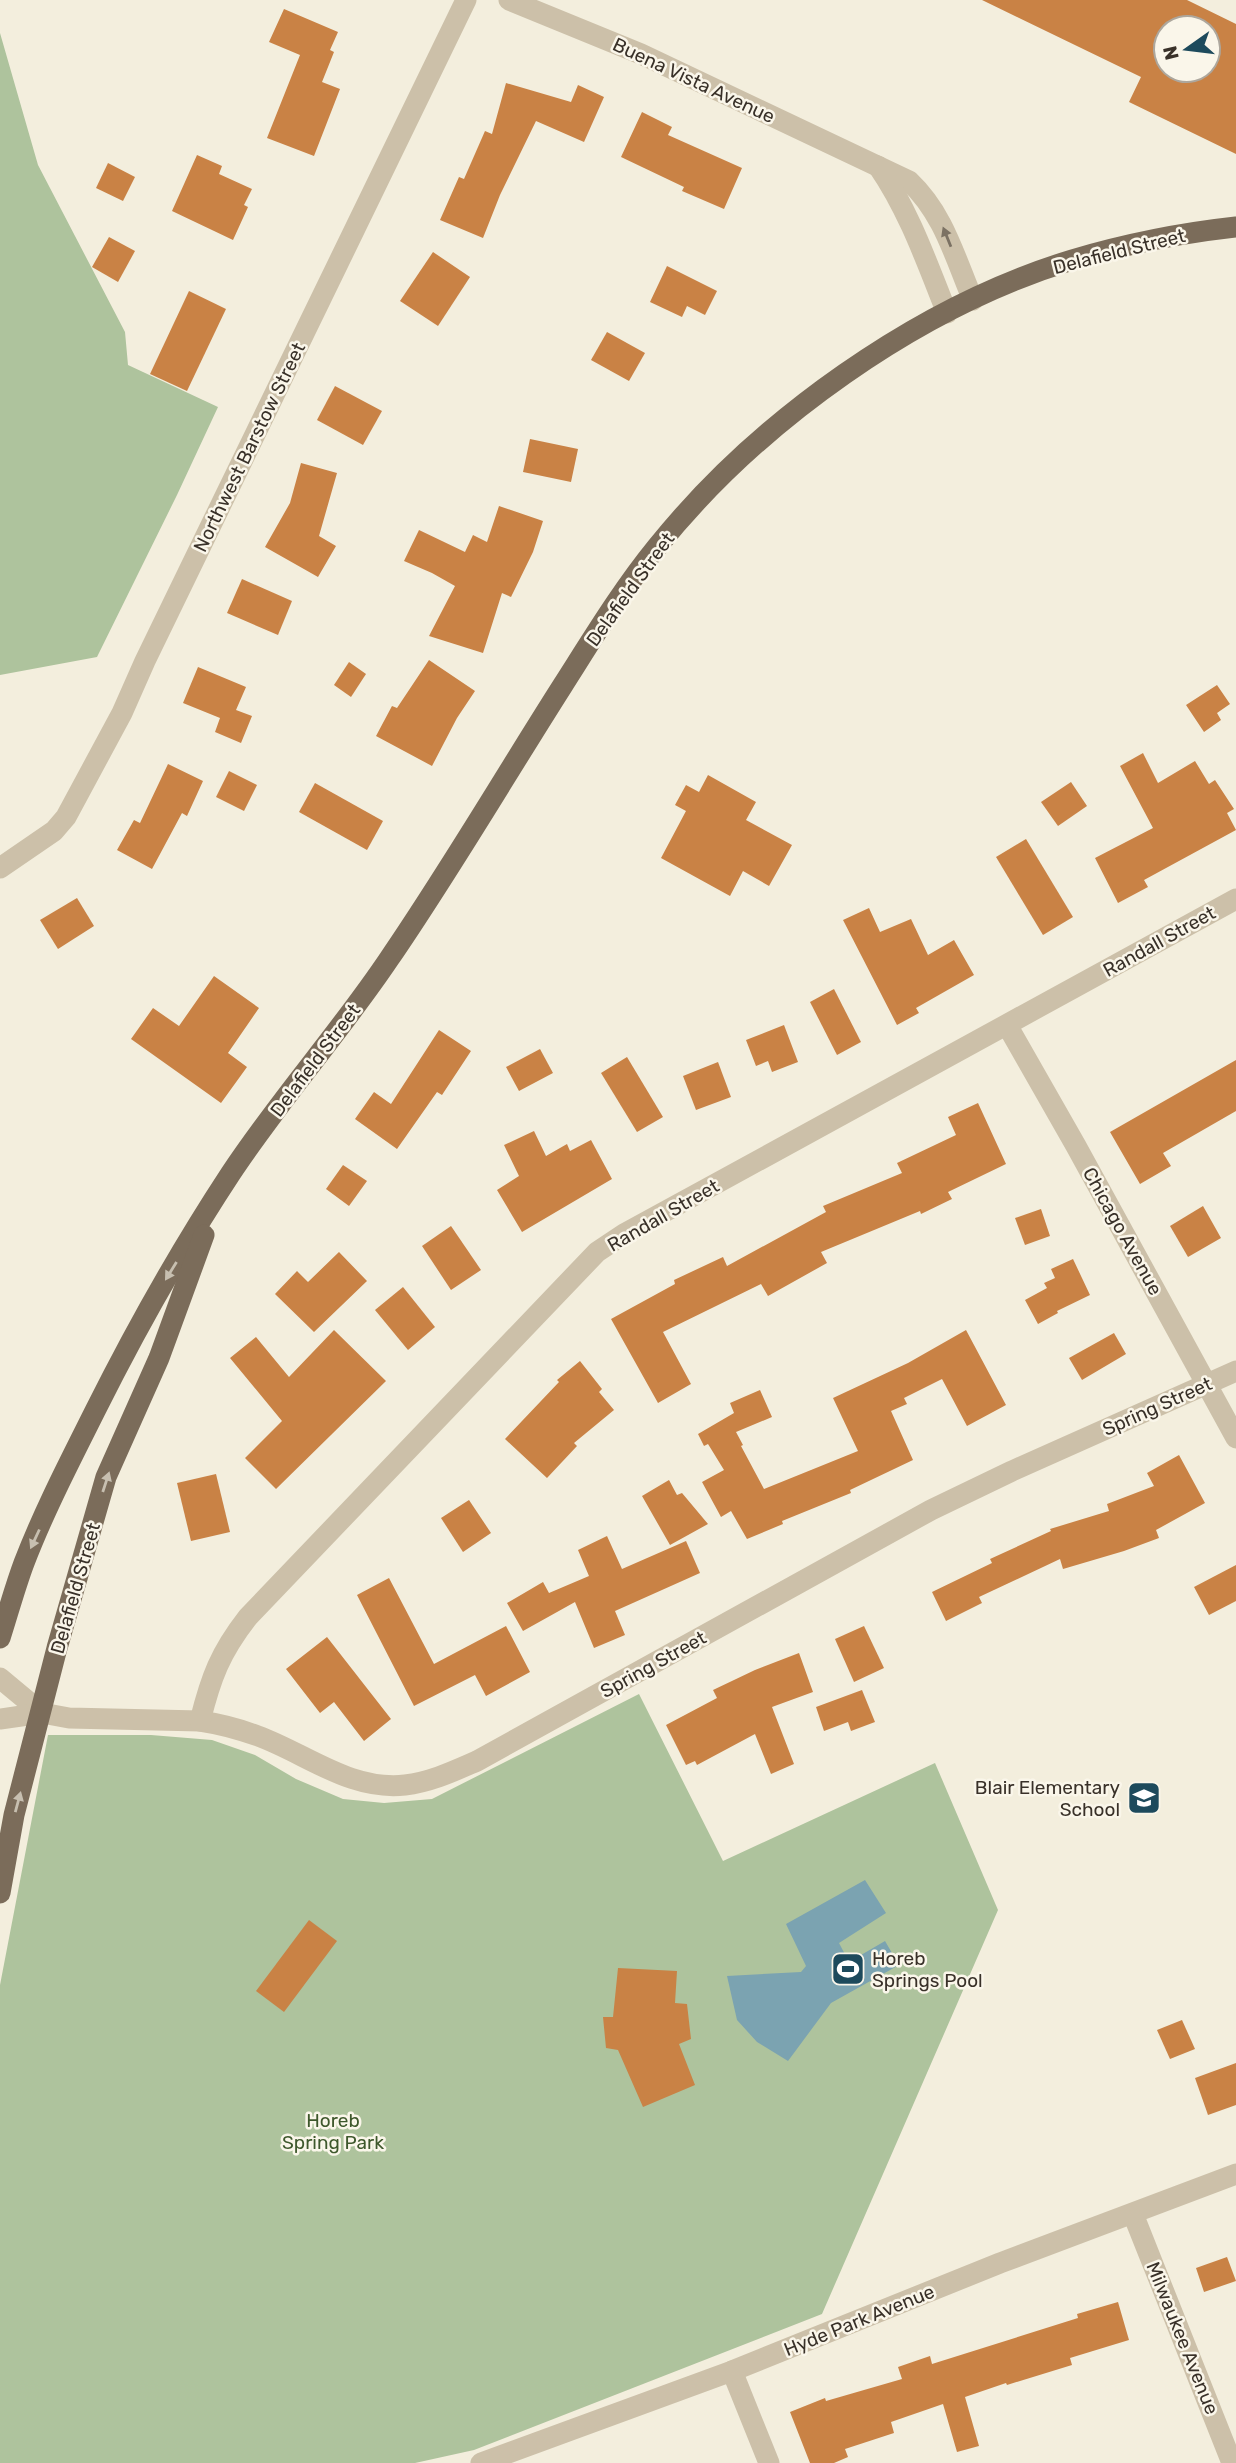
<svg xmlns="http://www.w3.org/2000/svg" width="1236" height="2463" font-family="Rubik,sans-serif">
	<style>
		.green { fill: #aec39d }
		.water { fill: #7ba3b1 }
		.building { fill: #c98245; fill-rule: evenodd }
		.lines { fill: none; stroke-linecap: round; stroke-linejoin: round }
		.minor { stroke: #ccc0a9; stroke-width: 21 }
		.major { stroke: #7b6c5a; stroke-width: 21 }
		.oneway { fill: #7b7163 }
		.oneway2 { fill: #c7bfb0 }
		.labels { text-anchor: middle; stroke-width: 5; stroke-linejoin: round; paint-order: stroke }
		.street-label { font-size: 19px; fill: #393129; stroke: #faf6ea }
		.poi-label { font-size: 19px; fill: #393129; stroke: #faf6ea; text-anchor: end }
		.park-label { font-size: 19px; fill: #3e582c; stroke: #faf6ea }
	</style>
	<rect width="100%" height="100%" fill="#f3eedd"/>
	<g class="green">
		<polygon points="0,33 38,165 125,332 128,365 218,407 177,495 97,657 0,675"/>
		<polygon points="639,1694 723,1861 935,1763 998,1910 822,2314 474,2450 415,2463 0,2463 0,1985 48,1735 151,1735 212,1740 255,1755 296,1779 343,1799 384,1803 432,1799"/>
	</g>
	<polygon class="water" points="865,1880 886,1913 839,1943 849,1962 885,1941 899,1965 831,2003 788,2061 757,2042 737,2020 727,1976 801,1972 806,1966 786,1924"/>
	<g class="building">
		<path d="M 982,0 L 1187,0 L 1236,24 L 1236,154 L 1129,102 L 1141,77 ZM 1166,28 L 1208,28 L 1208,70 L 1166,70 Z"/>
		<polygon points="284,9 338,32 330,50 334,52 322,82 340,89 314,156 267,138 300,55 269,42"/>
		<polygon points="506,83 571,102 578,85 604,97 584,142 536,121 500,195 483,238 440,220 459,177 464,179 485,131 492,134"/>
		<polygon points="642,112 672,127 668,135 742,168 724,209 682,191 684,187 621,157"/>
		<polygon points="197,155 222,166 219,174 252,189 244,205 248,207 233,240 172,211"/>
		<polygon points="108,163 135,177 123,201 96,188"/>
		<polygon points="109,237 135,251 118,282 92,267"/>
		<polygon points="433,252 470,277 438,326 400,301"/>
		<polygon points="667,266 717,291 705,315 687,306 682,317 650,302"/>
		<polygon points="189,291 226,309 187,391 150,374"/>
		<polygon points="607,332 645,353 629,381 591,360"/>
		<polygon points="335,386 382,411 363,445 317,420"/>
		<polygon points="530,439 578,449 571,482 523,472"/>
		<polygon points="301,463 337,473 319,536 336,546 318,577 265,547 290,503"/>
		<polygon points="499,506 543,521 533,552 511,597 502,593 483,653 429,636 455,586 432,573 404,561 419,530 465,552 473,535 487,542"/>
		<polygon points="242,579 292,601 278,635 227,613"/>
		<polygon points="429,660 475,691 457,718 432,766 376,736 392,706 397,708"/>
		<polygon points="349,662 366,674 351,697 334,685"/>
		<polygon points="198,667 246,687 236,710 252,716 241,743 215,732 220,718 183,703"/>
		<polygon points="1217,685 1230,704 1217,713 1221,720 1204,732 1186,705"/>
		<polygon points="1143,753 1158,783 1195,761 1209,784 1215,780 1234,809 1227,813 1236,830 1144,880 1148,887 1118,903 1095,858 1153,828 1120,766"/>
		<polygon points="168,764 203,781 187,816 182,813 152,869 117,850 134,820 140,823"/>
		<polygon points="229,771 257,785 244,811 216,797"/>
		<polygon points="708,775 756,802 746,820 792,845 769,886 743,871 730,896 661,858 686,811 675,805 686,785 699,792"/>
		<polygon points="1071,782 1087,806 1058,826 1041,802"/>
		<polygon points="315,783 383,821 367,850 299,812"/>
		<polygon points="1026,839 1073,917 1043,935 996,857"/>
		<polygon points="77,898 94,926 58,949 40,920"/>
		<polygon points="869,908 880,932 911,919 928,955 954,940 974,975 916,1008 919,1013 897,1025 843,920"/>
		<polygon points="214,976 259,1008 228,1053 247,1067 221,1103 131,1039 153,1008 179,1026"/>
		<polygon points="834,989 861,1042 837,1055 810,1002"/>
		<polygon points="784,1025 798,1062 772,1072 768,1061 756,1066 746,1040"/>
		<polygon points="439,1030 471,1051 442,1095 437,1092 397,1149 355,1119 374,1092 391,1104"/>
		<polygon points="540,1049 553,1073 519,1091 506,1067"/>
		<polygon points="627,1057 663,1117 637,1132 601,1073"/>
		<polygon points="1236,1060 1236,1111 1163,1153 1171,1166 1140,1184 1110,1132"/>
		<polygon points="718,1062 731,1097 696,1110 683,1076"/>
		<polygon points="978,1103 1006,1164 948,1192 952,1199 921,1214 920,1211 821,1252 827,1263 768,1296 761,1284 663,1332 691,1384 658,1403 611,1319 675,1284 674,1280 723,1257 727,1266 826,1212 823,1206 902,1173 897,1163 956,1135 948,1117"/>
		<polygon points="534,1131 546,1156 567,1144 570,1151 591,1140 612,1179 522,1232 497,1190 519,1176 504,1145"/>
		<polygon points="343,1165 367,1181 349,1206 326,1189"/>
		<polygon points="1203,1206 1221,1238 1188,1257 1170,1226"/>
		<polygon points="1041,1209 1050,1236 1025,1245 1015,1218"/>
		<polygon points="451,1226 481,1270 451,1290 422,1246"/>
		<polygon points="339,1252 367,1281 314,1332 275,1294 297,1271 308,1282"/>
		<polygon points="1073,1259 1090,1295 1057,1311 1058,1313 1038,1324 1025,1300 1047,1288 1044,1283 1055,1278 1051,1269"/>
		<polygon points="403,1287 435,1327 408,1350 375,1310"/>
		<polygon points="334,1330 386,1381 276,1489 245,1458 282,1421 230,1358 256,1337 289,1377"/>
		<polygon points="966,1330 1006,1405 967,1426 942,1379 904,1398 907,1404 891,1411 913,1460 850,1490 851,1493 782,1521 783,1524 747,1539 731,1511 721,1517 702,1482 724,1470 708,1444 704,1446 698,1434 734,1413 730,1403 760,1390 772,1417 736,1432 743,1445 741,1446 764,1489 858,1451 833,1398 908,1363"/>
		<polygon points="1114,1333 1126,1354 1082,1380 1069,1358"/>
		<polygon points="580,1361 602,1389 599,1392 614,1410 574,1443 577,1446 547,1478 505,1439 559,1382 557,1380"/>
		<polygon points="1179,1455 1205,1503 1156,1530 1159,1538 1124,1551 1063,1569 1060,1559 979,1597 982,1603 946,1621 932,1592 992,1563 990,1559 1051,1531 1050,1529 1109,1511 1107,1504 1154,1486 1147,1473"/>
		<polygon points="216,1474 230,1532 191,1541 177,1483"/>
		<polygon points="669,1480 677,1495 682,1493 708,1524 670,1545 642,1496"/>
		<polygon points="469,1500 491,1533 463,1552 441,1518"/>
		<polygon points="607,1536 622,1569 686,1541 700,1573 615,1611 625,1635 594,1648 575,1602 523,1631 507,1603 543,1582 549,1593 589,1576 578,1550"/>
		<polygon points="1236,1565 1236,1601 1209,1615 1194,1587"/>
		<polygon points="389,1578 434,1664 506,1626 530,1672 486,1696 475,1675 414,1706 357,1595"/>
		<polygon points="864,1626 884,1668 854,1682 835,1639"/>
		<polygon points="327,1637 391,1719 364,1741 334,1702 320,1713 286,1669"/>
		<polygon points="799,1653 813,1692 772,1707 794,1764 771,1774 755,1734 697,1765 695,1761 686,1765 666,1725 717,1698 713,1690 755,1670"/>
		<polygon points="862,1690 875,1722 851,1731 848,1722 824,1731 816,1707"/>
		<polygon points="309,1920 337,1941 284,2012 256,1991"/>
		<polygon points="618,1968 677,1971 675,2003 687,2004 691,2039 679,2044 695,2085 643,2107 618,2050 606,2048 603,2017 613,2017"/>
		<polygon points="1182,2020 1195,2049 1170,2059 1157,2030"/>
		<polygon points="1236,2063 1236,2105 1208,2115 1195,2078"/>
		<polygon points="1227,2257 1236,2281 1204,2292 1196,2268"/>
		<polygon points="1118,2302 1129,2340 1070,2358 1072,2365 1007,2385 1006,2383 965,2397 979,2446 957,2452 943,2404 891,2422 894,2433 845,2449 848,2457 834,2463 810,2463 790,2412 825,2398 826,2401 902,2379 898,2367 930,2356 932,2364 1078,2318 1077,2314"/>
	</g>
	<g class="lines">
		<g class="minor">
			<path d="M 509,0 L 641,54 L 909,181 C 944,214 955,258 973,300"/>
			<path d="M 878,166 C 909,211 927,263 947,313"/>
			<polyline points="0,868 54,831 66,817 122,713 145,661 466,0"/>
			<polyline points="1007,1025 1076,1146 1236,1438"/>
			<polyline points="0,1678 42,1713"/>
			<path d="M 0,1719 L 42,1713 L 69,1718 L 200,1721 C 220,1724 239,1729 258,1736 C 307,1754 350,1791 405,1785 C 431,1782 454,1771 477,1761 L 931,1510 L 1012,1471 L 1236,1371"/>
			<path d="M 200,1721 C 211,1677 220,1653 248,1617 L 597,1252 L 624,1234 L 1236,899"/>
			<polyline points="1133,2214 1232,2463"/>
			<polyline points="732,2371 769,2463"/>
			<polyline points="481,2463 732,2371 1000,2263 1236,2174"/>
		</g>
		<g class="major">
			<path d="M 0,1638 C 8,1613 15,1587 24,1563 C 44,1511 70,1461 95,1411 C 136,1329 181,1249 231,1173 C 280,1099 340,1032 389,959 C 450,870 505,776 563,685 C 593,638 622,590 657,547 C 758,421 918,307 1072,260 C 1126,244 1181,233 1236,227"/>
			<polyline points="0,1893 14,1815 57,1648 106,1477 159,1358 204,1235"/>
		</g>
	</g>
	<defs><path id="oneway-solid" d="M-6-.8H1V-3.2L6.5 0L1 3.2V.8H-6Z" transform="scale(1.75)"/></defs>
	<use class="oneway" href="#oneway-solid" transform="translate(947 237) rotate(-112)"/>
	<g class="oneway2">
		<use href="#oneway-solid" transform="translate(171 1271) rotate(122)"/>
		<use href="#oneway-solid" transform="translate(106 1482) rotate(-72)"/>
		<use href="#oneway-solid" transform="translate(35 1539) rotate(115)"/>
		<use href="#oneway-solid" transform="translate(18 1802) rotate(-75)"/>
	</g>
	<defs>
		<symbol id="school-square" viewBox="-11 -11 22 22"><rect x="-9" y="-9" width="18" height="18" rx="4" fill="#1d4a5c" stroke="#faf6ea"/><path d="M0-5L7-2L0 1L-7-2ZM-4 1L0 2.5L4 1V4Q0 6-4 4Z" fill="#fff"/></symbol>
		<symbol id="stadium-square" viewBox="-11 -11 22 22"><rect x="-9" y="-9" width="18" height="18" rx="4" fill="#1d4a5c" stroke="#faf6ea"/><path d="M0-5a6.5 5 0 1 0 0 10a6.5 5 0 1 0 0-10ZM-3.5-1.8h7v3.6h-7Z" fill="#fff"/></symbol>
	</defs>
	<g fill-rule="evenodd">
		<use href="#school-square" x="1125" y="1779" width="38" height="38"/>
		<use href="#stadium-square" x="829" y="1950" width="38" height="38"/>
	</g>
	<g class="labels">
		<g class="street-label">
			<text transform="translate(694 80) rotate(25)" y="7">Buena Vista Avenue</text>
			<text transform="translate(1119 251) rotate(-14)" y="7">Delafield Street</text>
			<text transform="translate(249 447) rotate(-64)" y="7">Northwest Barstow Street</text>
			<text transform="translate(630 589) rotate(-54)" y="7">Delafield Street</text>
			<text transform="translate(1159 941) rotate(-29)" y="7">Randall Street</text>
			<text transform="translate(315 1060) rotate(-53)" y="7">Delafield Street</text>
			<text transform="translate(663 1215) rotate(-30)" y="7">Randall Street</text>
			<text transform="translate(1123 1231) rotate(61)" y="7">Chicago Avenue</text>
			<text transform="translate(1157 1406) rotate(-24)" y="7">Spring Street</text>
			<text transform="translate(75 1588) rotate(-74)" y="7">Delafield Street</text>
			<text transform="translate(653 1664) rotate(-29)" y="7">Spring Street</text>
			<text transform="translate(859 2320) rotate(-22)" y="7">Hyde Park Avenue</text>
			<text transform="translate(1183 2338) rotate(68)" y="7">Milwaukee Avenue</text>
		</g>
		<g class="poi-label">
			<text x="1120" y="1794">Blair Elementary<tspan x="1120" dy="22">School</tspan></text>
			<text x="872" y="1965" text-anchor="start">Horeb<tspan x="872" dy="22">Springs Pool</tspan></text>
		</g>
		<g class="park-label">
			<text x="333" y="2127">Horeb<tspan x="333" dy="22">Spring Park</tspan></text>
		</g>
	</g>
	<g transform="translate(1187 49) rotate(256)"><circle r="33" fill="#faf6ea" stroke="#ada79d" stroke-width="2"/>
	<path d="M0-5L12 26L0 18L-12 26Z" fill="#1d4a5c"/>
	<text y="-10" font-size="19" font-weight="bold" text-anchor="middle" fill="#393129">N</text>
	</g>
</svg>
